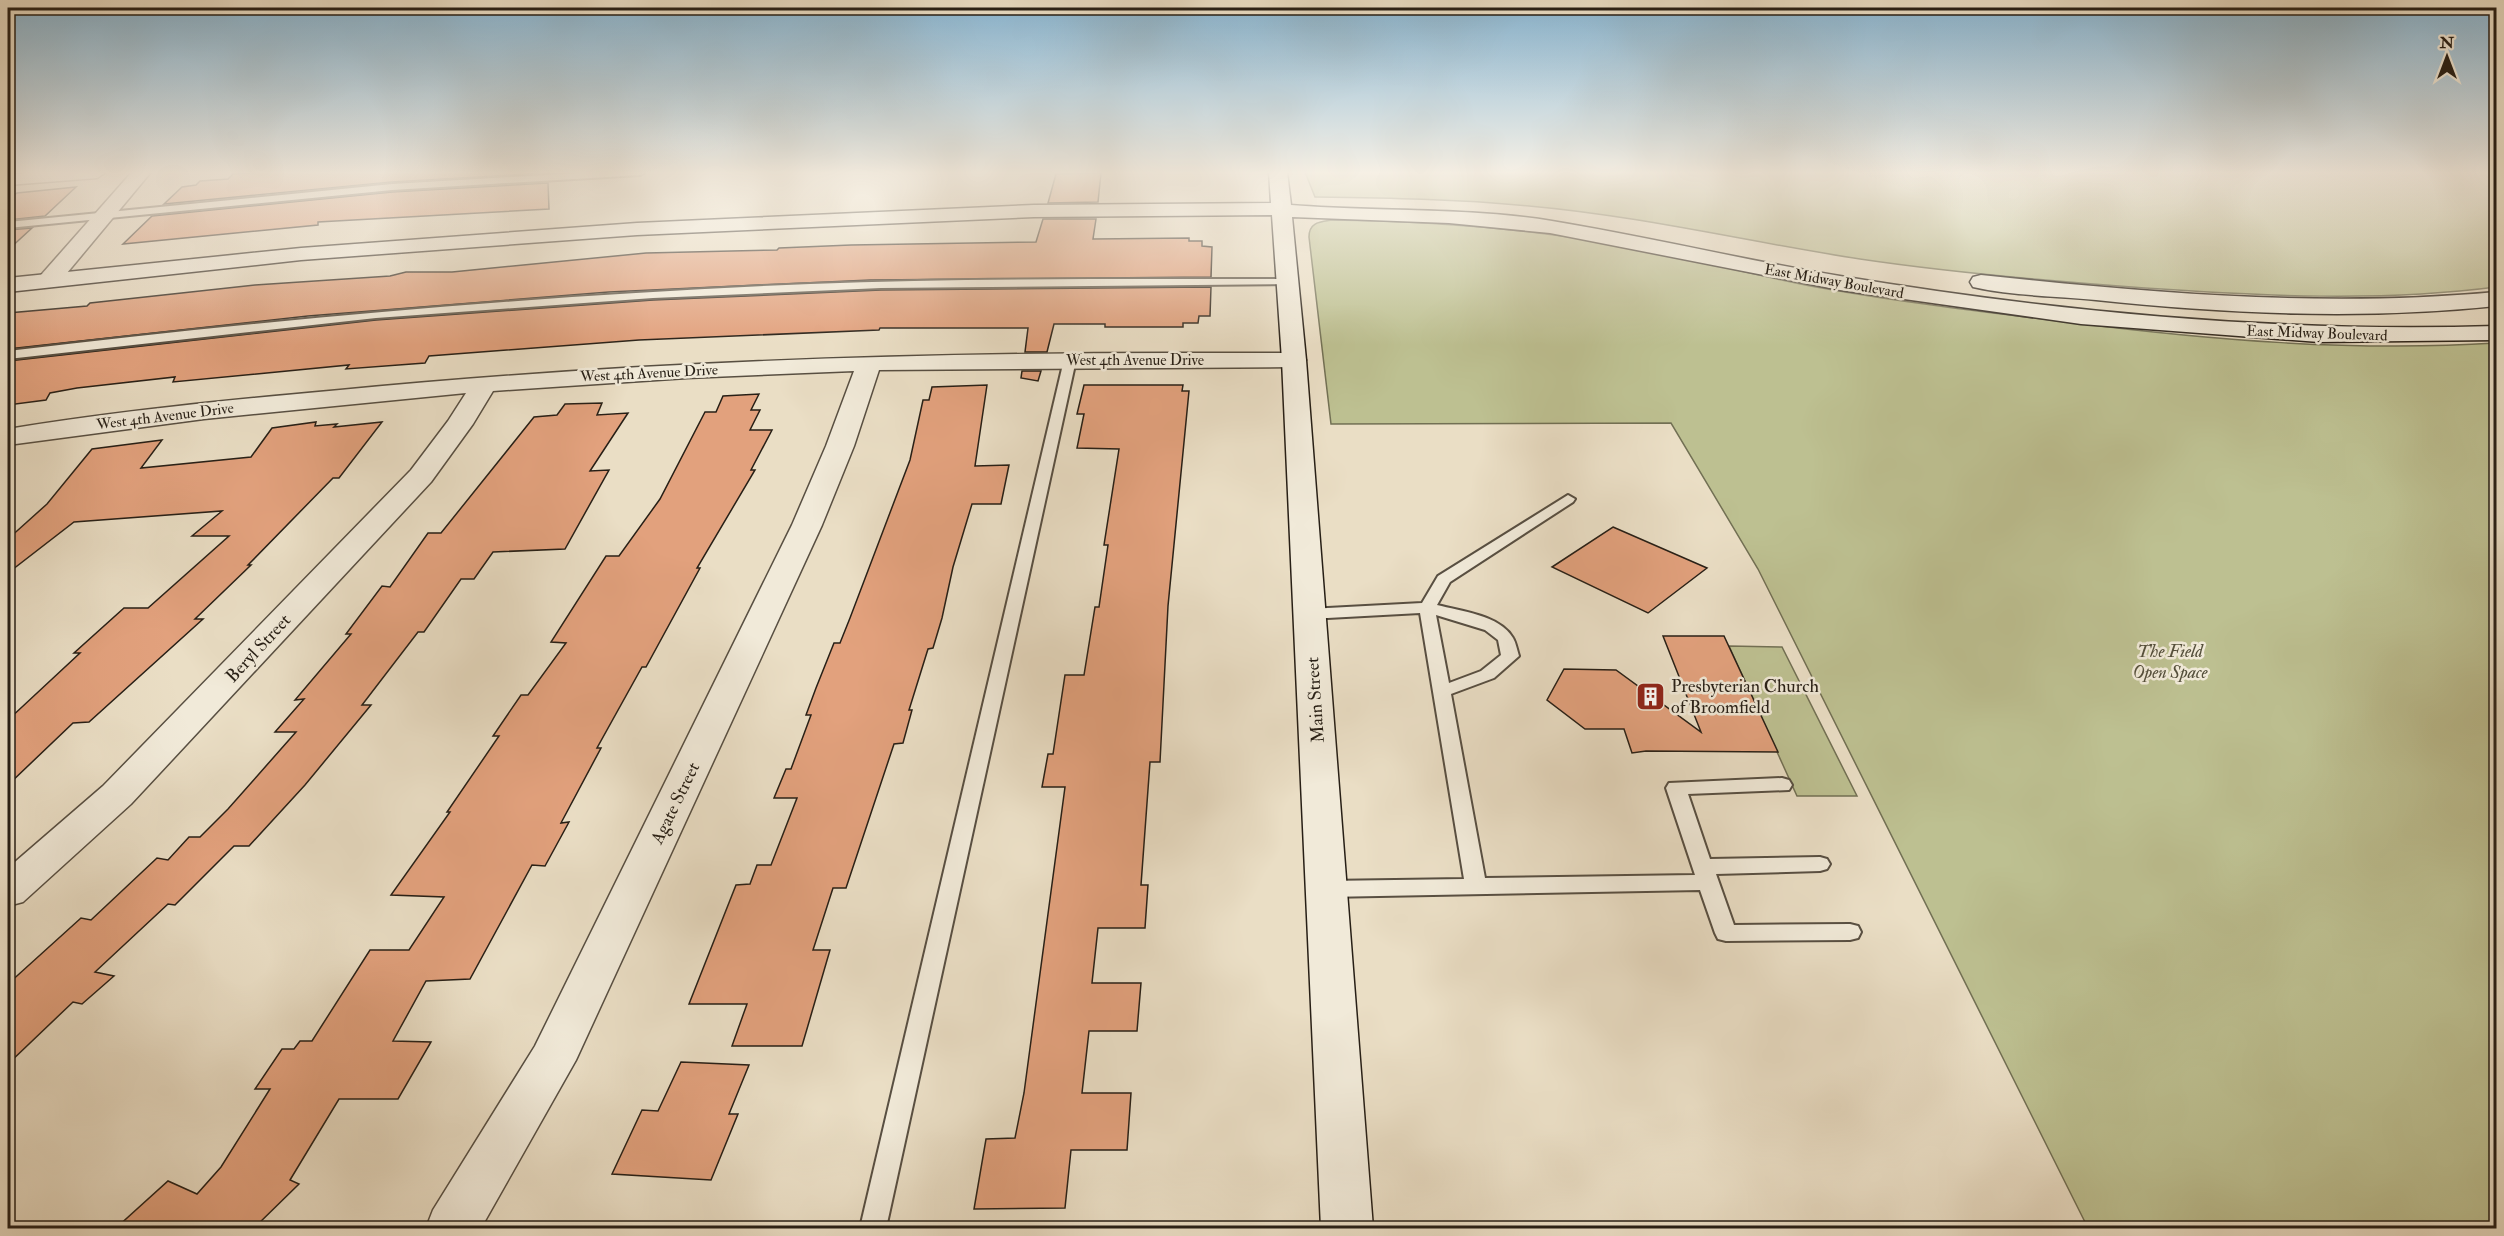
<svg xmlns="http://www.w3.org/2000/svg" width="2504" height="1236" font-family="'IM FELL Double Pica',serif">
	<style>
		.green { fill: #bdc091; stroke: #727054; stroke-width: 1.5 }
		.building { fill: #e2a17d; stroke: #271f16; stroke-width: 1.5 }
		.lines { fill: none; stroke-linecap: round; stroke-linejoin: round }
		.service-casing { stroke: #584f42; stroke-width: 4 }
		.minor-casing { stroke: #584f42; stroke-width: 3 }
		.secondary-casing { stroke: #271f16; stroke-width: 3 }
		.service { fill: #f1ead9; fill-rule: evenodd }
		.minor { fill: #f1ead9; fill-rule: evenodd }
		.secondary { fill: #f1ead9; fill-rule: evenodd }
		.labels { text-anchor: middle; stroke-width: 5; stroke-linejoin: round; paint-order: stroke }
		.far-street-label { font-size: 15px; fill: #271f16; stroke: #f1ead9 }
		.street-label { font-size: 18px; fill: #271f16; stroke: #f1ead9 }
		.park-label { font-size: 18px; font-style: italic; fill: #544f3b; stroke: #f1ead9 }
		.poi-label { font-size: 18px; fill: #271f16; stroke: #f1ead9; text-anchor: start }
	</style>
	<rect width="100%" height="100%" fill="#eadec5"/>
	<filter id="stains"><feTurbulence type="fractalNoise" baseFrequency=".00333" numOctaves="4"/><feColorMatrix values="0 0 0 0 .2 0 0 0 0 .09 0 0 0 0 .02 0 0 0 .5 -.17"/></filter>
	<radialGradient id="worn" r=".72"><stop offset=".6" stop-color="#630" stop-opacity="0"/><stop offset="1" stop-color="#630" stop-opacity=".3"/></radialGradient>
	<g class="green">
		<path d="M 1305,172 L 2496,172 L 2496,287 C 2381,302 2261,296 2145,288 C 2049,281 1954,273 1860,259 C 1749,242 1641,216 1529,206 C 1458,199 1386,198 1315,197 Z"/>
		<path d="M 1332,220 C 1427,221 1521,228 1614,244 C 1682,256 1748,274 1816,287 C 1899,302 1983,312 2067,322 C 2210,340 2353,352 2496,343 L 2496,1228 L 2088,1228 L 1758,569 L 1671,423 L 1331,424 L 1309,237 C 1309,222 1320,222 1332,220 Z"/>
		<polygon points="1729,646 1782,647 1857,796 1797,796"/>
	</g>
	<g class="building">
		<polygon points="261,172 548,172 548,173 392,182 164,204 182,187 196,185 200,181 228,179 233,174"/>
		<polygon points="1101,173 1098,202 1048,203 1056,174"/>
		<polygon points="548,183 549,209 318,222 318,225 123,244 152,216 392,192"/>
		<polygon points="76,187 45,216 8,220 8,200 17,193"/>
		<polygon points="1043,219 1096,219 1093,239 1189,238 1189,241 1202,241 1202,246 1212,247 1211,277 870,280 609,292 308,316 8,349 8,313 87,306 90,303 255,285 390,276 406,272 452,272 646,253 777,250 779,248 851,245 1036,242"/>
		<polygon points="32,228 8,250 8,230"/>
		<polygon points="1211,287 1210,316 1199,316 1198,323 1183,323 1183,327 1105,327 1105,324 1054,324 1047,352 1025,352 1028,328 880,328 879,330 639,340 429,356 425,363 346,369 349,365 173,382 175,377 77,388 50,393 46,400 8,405 8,361 376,320 653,300 881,290"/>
		<polygon points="1022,371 1041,371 1038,381 1021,378"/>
		<polygon points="987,385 975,466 1009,465 1001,504 972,504 953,567 942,618 933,648 928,649 909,710 912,710 903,743 894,744 846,888 833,888 813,950 830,950 802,1046 732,1046 747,1004 689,1004 736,885 750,884 757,865 771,865 797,798 774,798 786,769 791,769 811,715 806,715 816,688 834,643 840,643 850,618 910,460 923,400 929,400 932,387"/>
		<polygon points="1084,385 1183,385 1182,391 1189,391 1168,606 1160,762 1150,762 1141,885 1148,885 1145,928 1098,928 1092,983 1141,983 1137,1031 1089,1031 1082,1093 1131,1093 1127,1150 1071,1150 1065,1208 974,1209 986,1139 1015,1138 1024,1093 1065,787 1042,787 1048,754 1053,754 1065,675 1084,675 1095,607 1099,607 1108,545 1104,545 1119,449 1077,448 1084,414 1077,414"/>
		<polygon points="759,394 751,410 760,410 750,430 772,430 751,470 755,470 697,568 700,568 646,667 642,667 597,748 601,748 561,823 569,822 545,866 532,865 470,979 426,981 393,1041 431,1042 398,1099 339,1099 290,1180 299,1184 254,1228 116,1228 168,1181 197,1194 221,1167 270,1089 255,1089 282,1049 294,1049 300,1041 312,1041 370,950 409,950 444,897 391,895 450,812 447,812 499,736 493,736 521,695 528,695 566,643 551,642 606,556 619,556 660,499 705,412 716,412 723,396"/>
		<polygon points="602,403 597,415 628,413 590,471 609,470 565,549 493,552 474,579 461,579 424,632 418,632 362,705 371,705 305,785 249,846 234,846 175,905 168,904 95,972 114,976 82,1004 73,1002 8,1064 8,984 81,918 91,920 157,858 168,860 189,837 200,837 228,809 296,732 275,732 304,699 295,700 351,634 346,634 382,586 390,587 428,533 441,533 534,417 557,415 565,404"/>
		<polygon points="316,422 315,426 337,424 334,427 382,422 339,478 333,478 248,565 251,565 195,619 203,619 89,722 73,723 8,785 8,720 80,653 74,653 124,608 148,608 229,536 192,536 222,511 74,522 8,573 8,539 47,504 92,449 162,440 141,468 251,457 272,428"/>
		<polygon points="1613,527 1707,568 1648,613 1552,567"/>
		<polygon points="1663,636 1724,636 1778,752 1646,751 1632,753 1624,729 1585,729 1547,700 1564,669 1616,670 1701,732"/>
		<polygon points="681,1062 749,1065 729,1114 738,1114 711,1180 612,1174 642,1110 658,1111"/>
	</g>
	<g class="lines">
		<defs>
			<g id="service">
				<polygon points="597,172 645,172 640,175 392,190 8,228 8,222 392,184"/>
				<path d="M 1287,279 L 1293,282 L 1291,284 L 881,288 L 653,298 L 376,318 L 8,359 L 8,351 C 275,319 542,295 810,284 C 969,278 1128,279 1287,279 Z"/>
				<polygon points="1070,356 1076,360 886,1228 860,1228 1064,360"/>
				<path d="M 1568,495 L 1575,499 L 1573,502 L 1450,582 L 1437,605 C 1460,611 1500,615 1513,638 C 1516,643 1517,650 1519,656 L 1494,678 L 1451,694 L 1485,878 L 1695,875 L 1666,788 L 1669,783 L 1782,778 L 1789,780 L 1792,785 L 1789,790 L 1688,794 L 1710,859 L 1820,857 L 1827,859 L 1830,864 L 1827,869 L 1820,871 L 1716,874 L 1734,925 L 1850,924 L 1858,926 L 1861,932 L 1858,938 L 1850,940 L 1726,941 L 1718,939 L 1715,933 L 1700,890 L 1326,897 L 1319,895 L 1316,889 L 1319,883 L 1326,881 L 1464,879 L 1420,613 L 1309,619 L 1301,614 L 1309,609 L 1422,603 L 1438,576 ZM 1436,615 L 1485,630 L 1498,640 L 1501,655 L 1481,671 L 1449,683 Z"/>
			</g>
			<g id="minor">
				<polygon points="37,172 106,172 97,178 8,185 8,175"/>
				<polygon points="132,172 151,172 57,285 41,285 38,280 41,275"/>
				<path d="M 1172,353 L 1294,353 L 1303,355 L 1306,360 L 1303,365 L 1294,367 L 879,370 L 854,446 L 822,525 L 576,1060 L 481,1228 L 426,1228 L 433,1210 L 535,1046 L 792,525 L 826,446 L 854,371 L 687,378 L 493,391 L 473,424 L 431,482 L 131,804 L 23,902 L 8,906 L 8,868 L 103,786 L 411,470 L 448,421 L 466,393 L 204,419 L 8,445 L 8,429 C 118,411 229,400 340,390 C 617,363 894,353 1172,353 Z"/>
			</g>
			<g id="secondary">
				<path d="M 1269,172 L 1287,172 L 1291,205 C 1378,212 1466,207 1552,221 C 1649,237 1744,260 1840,276 C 2057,312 2276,333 2496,326 L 2496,340 L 2319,342 L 2081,324 L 1840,290 L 1550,233 L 1449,223 L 1292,217 L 1306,360 L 1373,1228 L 1321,1228 L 1282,360 L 1272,215 L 1034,217 L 637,235 L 301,260 L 8,292 L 8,278 L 301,248 L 637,223 L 1034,205 L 1271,203 Z"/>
				<path d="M 1981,275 C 2153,293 2323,308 2496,292 L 2496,306 C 2363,320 2229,314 2096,300 C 2056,296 2012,296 1973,287 L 1970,282 L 1973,277 Z"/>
			</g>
		</defs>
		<use href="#service" class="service-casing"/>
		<use href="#minor" class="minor-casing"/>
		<use href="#secondary" class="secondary-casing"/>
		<use href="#service" class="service"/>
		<use href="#minor" class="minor"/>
		<use href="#secondary" class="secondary"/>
	</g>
	<linearGradient id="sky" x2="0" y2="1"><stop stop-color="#88b7d5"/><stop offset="0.5" stop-color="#f6f0e5"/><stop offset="1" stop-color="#f6f0e5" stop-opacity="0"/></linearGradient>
	<rect width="2504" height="345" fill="url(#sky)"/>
	<defs>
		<symbol id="building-square" viewBox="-11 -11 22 22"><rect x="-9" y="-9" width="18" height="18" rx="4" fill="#8f2418" stroke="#f1ead9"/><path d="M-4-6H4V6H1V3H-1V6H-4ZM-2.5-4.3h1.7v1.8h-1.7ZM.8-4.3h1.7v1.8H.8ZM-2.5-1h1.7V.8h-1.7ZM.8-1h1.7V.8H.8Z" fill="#fff"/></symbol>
	</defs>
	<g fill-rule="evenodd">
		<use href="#building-square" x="1634" y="680" width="33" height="33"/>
	</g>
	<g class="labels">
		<g class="far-street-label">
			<text transform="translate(1834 281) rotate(10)" y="5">East Midway Boulevard</text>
			<text transform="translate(2317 333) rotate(2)" y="5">East Midway Boulevard</text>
			<text x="1135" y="365">West 4th Avenue Drive</text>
			<text transform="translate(649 373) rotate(-3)" y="5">West 4th Avenue Drive</text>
			<text transform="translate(165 416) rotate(-7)" y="5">West 4th Avenue Drive</text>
		</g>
		<g class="street-label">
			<text transform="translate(258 648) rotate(-47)" y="6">Beryl Street</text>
			<text transform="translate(1315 700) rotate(-94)" y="6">Main Street</text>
			<text transform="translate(675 803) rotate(-64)" y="6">Agate Street</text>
		</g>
		<g class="park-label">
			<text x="2170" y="657">The Field<tspan x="2170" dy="21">Open Space</tspan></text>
		</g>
		<g class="poi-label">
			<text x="1671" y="692">Presbyterian Church<tspan x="1671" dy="21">of Broomfield</tspan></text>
		</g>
	</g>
	<rect width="2504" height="1236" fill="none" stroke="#eadec5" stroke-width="30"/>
	<rect x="9" y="9" width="2486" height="1218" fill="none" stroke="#271f16" stroke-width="3"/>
	<rect x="15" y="15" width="2474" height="1206" fill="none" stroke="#271f16" stroke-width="1.5"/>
	<g transform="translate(2447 57)" stroke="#f1ead9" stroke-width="4.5" paint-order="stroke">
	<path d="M0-4.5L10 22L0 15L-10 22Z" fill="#271f16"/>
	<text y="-9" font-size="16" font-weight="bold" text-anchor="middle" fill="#271f16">N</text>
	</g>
	<rect width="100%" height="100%" filter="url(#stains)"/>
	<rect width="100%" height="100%" fill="url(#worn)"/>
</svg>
